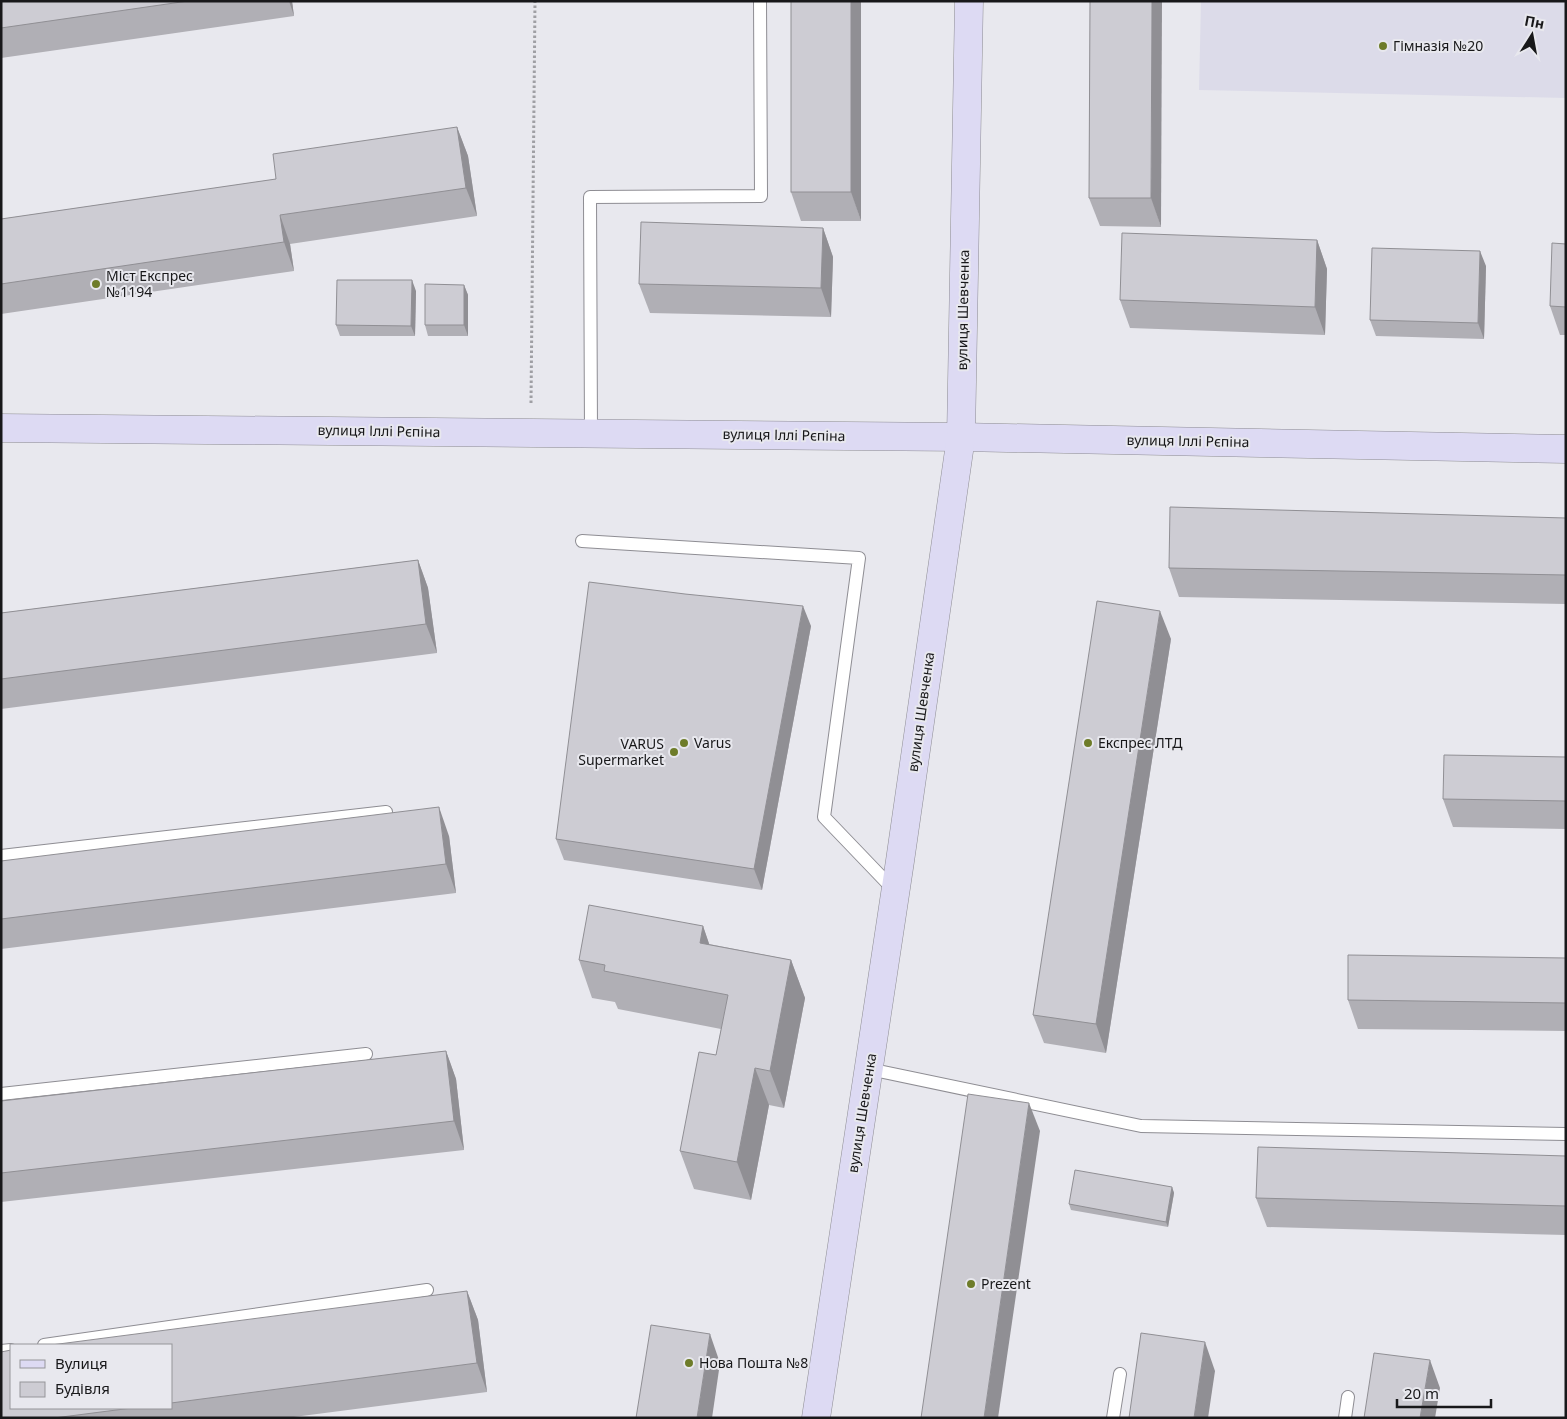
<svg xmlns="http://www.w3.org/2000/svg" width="1567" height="1419" font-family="'Noto Sans',sans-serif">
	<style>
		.built { fill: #dcdbe9 }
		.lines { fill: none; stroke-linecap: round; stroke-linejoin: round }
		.lane-casing { stroke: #8e8d93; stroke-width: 14 }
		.secondary-casing { stroke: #8e8d93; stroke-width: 29 }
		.path { stroke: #9f9fa4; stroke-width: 3; stroke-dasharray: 2.5 2.5; stroke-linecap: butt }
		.lane { stroke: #fff; stroke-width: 12 }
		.secondary { stroke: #dddaf3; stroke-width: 28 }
		.wall { fill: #b0afb5 }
		.shaded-wall { fill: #908f94 }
		.building { fill: #cdccd3; stroke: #908f94 }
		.poi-dot { fill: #6e7c29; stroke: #e8e8ee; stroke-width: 2 }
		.labels { text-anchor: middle; stroke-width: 4; stroke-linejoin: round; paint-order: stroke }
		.poi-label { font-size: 14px; fill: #18181a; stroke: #e8e8ee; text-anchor: start }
		.street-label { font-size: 14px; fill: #18181a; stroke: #e8e8ee }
	</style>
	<rect width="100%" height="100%" fill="#e8e8ee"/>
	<polygon class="built" points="1201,1 1566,1 1566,98 1199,90"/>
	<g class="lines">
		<defs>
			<g id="lane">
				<polyline points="591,433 590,197 761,196 760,1"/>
				<polyline points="582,541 859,558 824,817 894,890"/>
				<polyline points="1,856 386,812"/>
				<polyline points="869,1069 1141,1126 1566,1134"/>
				<polyline points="1,1094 366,1054"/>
				<polyline points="44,1345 427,1290"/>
				<polyline points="1,1351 11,1350"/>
				<polyline points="1113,1418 1120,1374"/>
				<polyline points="1345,1418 1348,1397"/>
			</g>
			<g id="secondary">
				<polyline points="1,428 961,437 1566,449"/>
				<polyline points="816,1418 900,861 961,437 969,1"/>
			</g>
		</defs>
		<use href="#lane" class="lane-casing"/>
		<use href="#secondary" class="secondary-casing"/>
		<polyline class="path" points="531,403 535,1"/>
		<use href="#lane" class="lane"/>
		<use href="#secondary" class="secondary"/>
	</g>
	<g class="wall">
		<polygon points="1,1 292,1 294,16 1,58"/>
		<polygon points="791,1 861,221 801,221 791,192"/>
		<polygon points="1090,1 1161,227 1100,226 1089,198"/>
		<polygon points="457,127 468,156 477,216 290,244 294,271 1,314 1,219 276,179"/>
		<polygon points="823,228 833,257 831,317 650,313 639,284"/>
		<polygon points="1317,240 1327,269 1325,335 1130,328 1120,300"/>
		<polygon points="1566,244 1566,335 1560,335 1550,306"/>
		<polygon points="1486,266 1484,339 1376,336 1370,320"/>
		<polygon points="464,285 468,295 468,336 428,336 425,325"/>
		<polygon points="416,291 415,336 340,336 336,325"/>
		<polygon points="1566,518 1566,604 1179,597 1169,568"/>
		<polygon points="418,560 428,588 437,653 1,709 1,613"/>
		<polygon points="685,594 811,626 762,890 564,860 556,839"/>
		<polygon points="1171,639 1106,1053 1044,1043 1033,1015"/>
		<polygon points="1566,757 1566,829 1453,827 1443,799"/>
		<polygon points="449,836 456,893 1,949 1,861"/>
		<polygon points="703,926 709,944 791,960 805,998 784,1108 769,1105 751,1200 694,1189 680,1151 716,1055 721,1029 618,1009 615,1002 592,998 579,960"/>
		<polygon points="1566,958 1566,1031 1358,1029 1348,1000"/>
		<polygon points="446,1051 456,1079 464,1150 1,1202 1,1101"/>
		<polygon points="1566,1156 1566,1235 1267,1227 1256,1198"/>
		<polygon points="1172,1187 1174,1193 1168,1227 1071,1210 1069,1204"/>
		<polygon points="467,1291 478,1320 487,1392 286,1418 1,1418 11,1408 171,1408 171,1345"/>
	</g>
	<g class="shaded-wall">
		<polygon points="289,1 292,1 294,16"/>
		<polygon points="851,1 861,1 861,221 851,192"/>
		<polygon points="1152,1 1162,1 1161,227 1151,198"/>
		<polygon points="457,127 468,156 477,216 466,188"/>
		<polygon points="280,215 290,244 294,271 284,242"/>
		<polygon points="823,228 833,257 831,317 821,288"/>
		<polygon points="1317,240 1327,269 1325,335 1315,307"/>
		<polygon points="1480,251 1486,266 1484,339 1478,323"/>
		<polygon points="412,280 416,291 415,336 411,326"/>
		<polygon points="464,285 468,295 468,336 464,325"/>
		<polygon points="418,560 428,588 437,653 426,624"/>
		<polygon points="803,606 811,626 762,890 754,869"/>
		<polygon points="1160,611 1171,639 1106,1053 1096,1024"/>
		<polygon points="439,807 449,836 456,893 446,864"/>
		<polygon points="703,926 716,964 700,943"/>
		<polygon points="791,960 805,998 784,1108 770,1071"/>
		<polygon points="446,1051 456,1079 464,1150 454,1121"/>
		<polygon points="755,1068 769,1105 751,1200 737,1162"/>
		<polygon points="1029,1103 1040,1131 998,1418 984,1418"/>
		<polygon points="1172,1187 1174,1193 1168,1227 1166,1222"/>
		<polygon points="467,1291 478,1320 487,1392 477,1363"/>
		<polygon points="710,1334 720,1363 712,1418 697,1418"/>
		<polygon points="1205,1342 1215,1371 1208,1418 1194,1418"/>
		<polygon points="1430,1360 1440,1388 1435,1418 1420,1418"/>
	</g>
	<g class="building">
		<polygon points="1,1 188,1 1,28"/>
		<rect x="791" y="1" width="60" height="191"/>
		<polygon points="1090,1 1152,1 1151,198 1089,198"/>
		<polygon points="457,127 466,188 280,215 284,242 1,284 1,219 276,179 273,154"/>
		<polygon points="641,222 823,228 821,288 639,284"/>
		<polygon points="1122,233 1317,240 1315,307 1120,300"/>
		<polygon points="1552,243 1566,244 1566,307 1550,306"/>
		<polygon points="1372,248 1480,251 1478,323 1370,320"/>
		<polygon points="337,280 412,280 411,326 336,325"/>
		<polygon points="425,284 464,285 464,325 425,325"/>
		<polygon points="1170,507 1566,518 1566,575 1169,568"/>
		<polygon points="418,560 426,624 1,679 1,613"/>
		<polygon points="589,582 685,594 803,606 754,869 556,839"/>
		<polygon points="1097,601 1160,611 1096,1024 1033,1015"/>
		<polygon points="1444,755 1566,757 1566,801 1443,799"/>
		<polygon points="439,807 446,864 1,919 1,861"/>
		<polygon points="589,905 703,926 700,943 791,960 770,1071 755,1068 737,1162 680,1151 699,1052 716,1055 728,995 604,971 605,965 579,960"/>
		<polygon points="1348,955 1566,958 1566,1003 1348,1000"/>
		<polygon points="446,1051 454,1121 1,1173 1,1101"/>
		<polygon points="968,1094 1029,1103 984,1418 921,1418"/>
		<polygon points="1258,1147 1566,1156 1566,1206 1256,1198"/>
		<polygon points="1075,1170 1172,1187 1166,1222 1069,1204"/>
		<polygon points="467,1291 477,1363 171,1403 171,1345 51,1345"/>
		<polygon points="651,1325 710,1334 697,1418 636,1418"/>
		<polygon points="1141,1333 1205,1342 1194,1418 1129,1418"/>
		<polygon points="11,1350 11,1408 132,1408 54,1418 1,1418 1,1352"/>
		<polygon points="1374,1353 1430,1360 1420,1418 1364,1418"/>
	</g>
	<g class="poi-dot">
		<circle cx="1383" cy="46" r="5"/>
		<circle cx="96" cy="284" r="5"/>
		<circle cx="684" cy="743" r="5"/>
		<circle cx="1088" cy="743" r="5"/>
		<circle cx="674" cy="752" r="5"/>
		<circle cx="971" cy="1284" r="5"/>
		<circle cx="689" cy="1363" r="5"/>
	</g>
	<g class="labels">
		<g class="poi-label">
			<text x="1393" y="51">Гімназія №20</text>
			<text x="106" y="281">Міст Експрес<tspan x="106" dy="16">№1194</tspan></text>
			<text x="694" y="748">Varus</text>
			<text x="1098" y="748">Експрес ЛТД</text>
			<text x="664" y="749" text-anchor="end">VARUS<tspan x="664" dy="16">Supermarket</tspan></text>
			<text x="981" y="1289">Prezent</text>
			<text x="699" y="1368">Нова Пошта №8</text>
		</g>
		<g class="street-label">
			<text transform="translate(963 310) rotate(-89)" y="5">вулиця Шевченка</text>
			<text transform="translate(379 431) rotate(1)" y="5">вулиця Іллі Рєпіна</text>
			<text transform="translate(784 435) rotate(1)" y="5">вулиця Іллі Рєпіна</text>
			<text transform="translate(1188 441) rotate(1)" y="5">вулиця Іллі Рєпіна</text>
			<text transform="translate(921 712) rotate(-82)" y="5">вулиця Шевченка</text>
			<text transform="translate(862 1113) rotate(-81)" y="5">вулиця Шевченка</text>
		</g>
	</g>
	<rect width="1567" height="1419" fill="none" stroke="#18181a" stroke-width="5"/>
	<rect x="10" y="1344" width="162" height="65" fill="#e8e8ee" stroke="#959599"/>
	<rect x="20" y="1360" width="25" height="8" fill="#dddaf3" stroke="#959599"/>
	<text x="55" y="1369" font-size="15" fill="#18181a">Вулиця</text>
	<rect x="20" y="1382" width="25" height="15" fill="#cdccd3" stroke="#959599"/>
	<text x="55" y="1394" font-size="15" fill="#18181a">Будівля</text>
	<g transform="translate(1532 35) rotate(11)" stroke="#e8e8ee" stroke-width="4" paint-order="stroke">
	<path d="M0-4L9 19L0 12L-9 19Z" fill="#18181a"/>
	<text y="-8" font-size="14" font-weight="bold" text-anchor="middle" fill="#18181a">Пн</text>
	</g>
	<path d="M1397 1399v8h94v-8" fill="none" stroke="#18181a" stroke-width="2.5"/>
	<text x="1404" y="1399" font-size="15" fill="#18181a" stroke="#e8e8ee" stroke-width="4" paint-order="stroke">20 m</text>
</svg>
